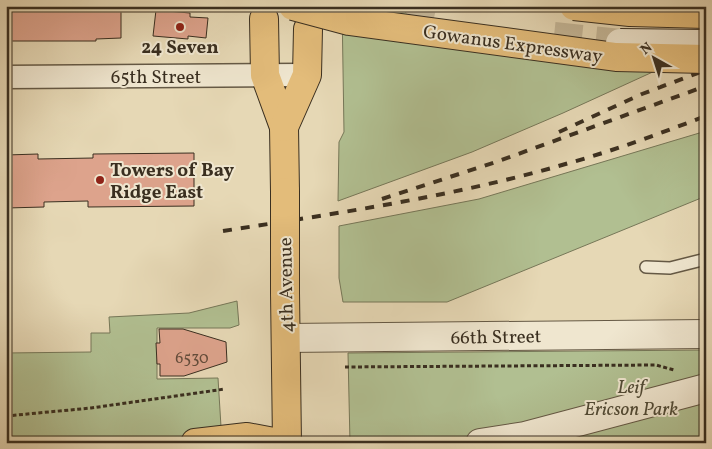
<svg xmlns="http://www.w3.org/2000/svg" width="712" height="449" font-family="Vollkorn,serif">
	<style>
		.green { fill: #b1bf91; stroke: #767758 }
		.building { fill: #dda38c; stroke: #3a2f20 }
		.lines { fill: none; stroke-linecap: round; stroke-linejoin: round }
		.secondary-tunnel { stroke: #c4b697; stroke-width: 28; stroke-dasharray: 28 14; stroke-linecap: butt }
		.service-casing { stroke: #655945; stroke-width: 14 }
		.minor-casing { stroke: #655945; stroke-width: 25 }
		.tertiary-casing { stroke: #655945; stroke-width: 30 }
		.primary-casing { stroke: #3a2f20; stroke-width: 30 }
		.path { stroke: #3a2f20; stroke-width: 3; stroke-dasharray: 4 2.5; stroke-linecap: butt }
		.service { stroke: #efe6cf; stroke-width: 11 }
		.minor { stroke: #efe6cf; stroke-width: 22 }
		.tertiary { stroke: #efe6cf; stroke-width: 28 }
		.primary { stroke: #e3bc7a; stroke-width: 28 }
		.rail { stroke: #3a2f20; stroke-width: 4; stroke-dasharray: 9 9; stroke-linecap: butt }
		.secondary-bridge-casing { stroke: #3a2f20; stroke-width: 30; stroke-linecap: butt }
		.primary-bridge-casing { stroke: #3a2f20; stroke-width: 30; stroke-linecap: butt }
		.motorway-bridge-casing { stroke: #3a2f20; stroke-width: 30; stroke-linecap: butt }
		.secondary-bridge { stroke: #efe6cf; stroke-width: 28 }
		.primary-bridge { stroke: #e3bc7a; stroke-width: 28 }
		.motorway-bridge { stroke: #e3bc7a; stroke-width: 28 }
		.poi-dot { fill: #8f2418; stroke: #efe6cf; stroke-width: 2 }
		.labels { text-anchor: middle; stroke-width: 4; stroke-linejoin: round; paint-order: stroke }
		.number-label { font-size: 16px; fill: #634c3b }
		.street-label { font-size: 19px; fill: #3a2f20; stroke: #efe6cf }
		.poi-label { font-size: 19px; font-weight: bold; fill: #3a2f20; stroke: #efe6cf }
		.park-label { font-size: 19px; font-style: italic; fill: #524c37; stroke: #efe6cf }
	</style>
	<rect width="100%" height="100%" fill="#e6d8b5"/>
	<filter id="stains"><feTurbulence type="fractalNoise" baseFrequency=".004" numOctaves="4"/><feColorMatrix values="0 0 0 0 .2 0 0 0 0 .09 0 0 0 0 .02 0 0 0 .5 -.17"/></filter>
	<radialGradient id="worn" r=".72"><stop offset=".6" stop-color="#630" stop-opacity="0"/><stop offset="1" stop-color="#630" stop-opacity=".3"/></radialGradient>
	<g class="green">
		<polygon points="342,6 398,6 440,41 668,65 563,113 472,152 338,201 339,142 344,132"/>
		<polygon points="706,131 706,196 447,302 343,302 339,278 339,226 479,199"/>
		<polygon points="237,301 239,325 230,328 157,328 157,379 218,378 222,443 6,443 6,353 91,352 91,333 110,333 109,317 189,313"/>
		<polygon points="706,350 706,443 350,443 348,353"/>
	</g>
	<g class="building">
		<polygon points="6,6 121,6 121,38 96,39 96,41 6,41"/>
		<polygon points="156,10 190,13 190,17 208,18 206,38 188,36 188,39 153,36"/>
		<polygon points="194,153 194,206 88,207 88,201 44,202 44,207 6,208 6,155 38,154 38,159 93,158 93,154"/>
		<polygon points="159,329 183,329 226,342 227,362 184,376 160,376 160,364 157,364 156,343 160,343"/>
	</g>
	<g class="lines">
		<g class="secondary-tunnel">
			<polyline points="365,6 445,23"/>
			<polyline points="554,36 620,43"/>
		</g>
		<defs>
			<polyline id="service" points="646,267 670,268 706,259"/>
			<polyline id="minor" points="6,77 307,75"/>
			<g id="tertiary">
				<polyline points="286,338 706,334"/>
				<polyline points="480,443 525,436 706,388"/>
			</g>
			<g id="primary">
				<polyline points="264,19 265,75 284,127 285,192"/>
				<polyline points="284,127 307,75 308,29"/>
				<polyline points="285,293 287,443"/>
				<polyline points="195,443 247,437 279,443"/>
			</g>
		</defs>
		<use href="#service" class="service-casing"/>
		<use href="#minor" class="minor-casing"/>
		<use href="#tertiary" class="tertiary-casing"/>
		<use href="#primary" class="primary-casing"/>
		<g class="path">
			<polyline points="345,367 656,365 674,370"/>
			<polyline points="6,416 91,408 225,389"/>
		</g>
		<use href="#service" class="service"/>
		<use href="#minor" class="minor"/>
		<use href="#tertiary" class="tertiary"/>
		<use href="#primary" class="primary"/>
		<g class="rail">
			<polyline points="621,11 647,6"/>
			<polyline points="620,50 656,44 706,29"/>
			<polyline points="559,132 642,94 706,70"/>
			<polyline points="382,199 496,162 706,86"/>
			<path d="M 223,231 C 339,213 457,196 569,163 C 616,150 661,133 706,116"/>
		</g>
		<defs>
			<polyline id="secondary-bridge" points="620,43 706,44"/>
			<polyline id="primary-bridge" points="285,192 285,293"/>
			<g id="motorway-bridge">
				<polyline points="293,6 349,21 616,57 706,59"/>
				<polyline points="574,6 630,12 706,14"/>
			</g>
		</defs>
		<use href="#secondary-bridge" class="secondary-bridge-casing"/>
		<use href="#primary-bridge" class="primary-bridge-casing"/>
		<use href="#motorway-bridge" class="motorway-bridge-casing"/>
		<use href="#secondary-bridge" class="secondary-bridge"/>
		<use href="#primary-bridge" class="primary-bridge"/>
		<use href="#motorway-bridge" class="motorway-bridge"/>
	</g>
	<g class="poi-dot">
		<circle cx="180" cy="27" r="5"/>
		<circle cx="100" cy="180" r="5"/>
	</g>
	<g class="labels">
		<g class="number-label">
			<text x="192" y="363">6530</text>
		</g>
		<g class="street-label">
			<text transform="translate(513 43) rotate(8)" y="7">Gowanus Expressway</text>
			<text x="156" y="83">65th Street</text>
			<text transform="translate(285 285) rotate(-91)" y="7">4th Avenue</text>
			<text transform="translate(496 336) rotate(-1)" y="7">66th Street</text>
		</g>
		<g class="poi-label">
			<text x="180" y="53">24 Seven</text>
			<text x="110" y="176" text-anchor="start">Towers of Bay<tspan x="110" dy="22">Ridge East</tspan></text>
		</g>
		<g class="park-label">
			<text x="631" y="393">Leif<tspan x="631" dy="22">Ericson Park</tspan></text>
		</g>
	</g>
	<rect width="712" height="449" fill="none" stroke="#e6d8b5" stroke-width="25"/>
	<rect x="8" y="8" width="697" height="434" fill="none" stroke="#3a2f20" stroke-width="2.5"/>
	<rect x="12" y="12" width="687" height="424" fill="none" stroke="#3a2f20"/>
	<g transform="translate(654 58) rotate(321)" stroke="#efe6cf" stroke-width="4" paint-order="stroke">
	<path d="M0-4L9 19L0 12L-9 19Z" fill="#3a2f20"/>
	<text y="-8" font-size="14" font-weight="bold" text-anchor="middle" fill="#3a2f20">N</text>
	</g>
	<rect width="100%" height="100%" filter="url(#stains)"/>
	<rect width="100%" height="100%" fill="url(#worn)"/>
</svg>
